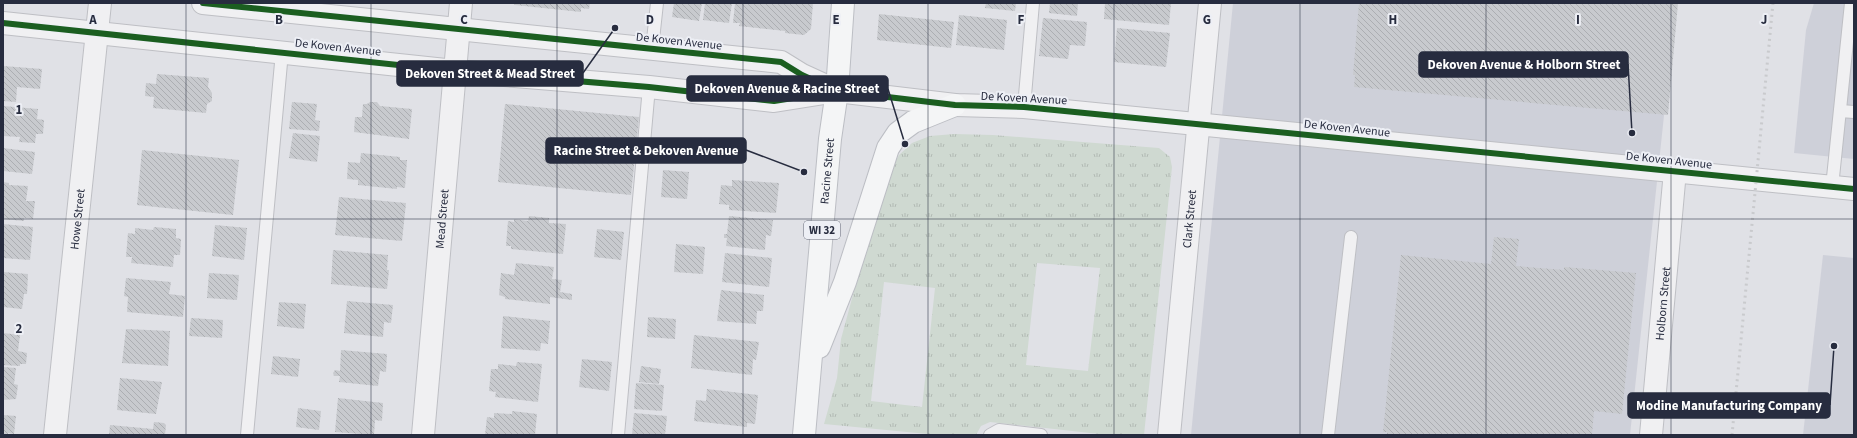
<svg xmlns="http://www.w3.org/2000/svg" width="1857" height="438" font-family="'Source Sans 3',sans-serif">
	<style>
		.built { fill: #ced0d9 }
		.grass { fill: url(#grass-tufts); fill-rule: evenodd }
		.building { fill: url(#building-back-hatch) }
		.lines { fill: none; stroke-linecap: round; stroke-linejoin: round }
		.service-casing { stroke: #bebfc4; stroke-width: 14 }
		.minor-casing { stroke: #bebfc4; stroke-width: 24 }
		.tertiary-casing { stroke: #bebfc4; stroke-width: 24 }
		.primary-casing { stroke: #bcbec4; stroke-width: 24 }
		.service { stroke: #f0f0f2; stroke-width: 12 }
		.minor { stroke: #f0f0f2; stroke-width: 22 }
		.tertiary { stroke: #f0f0f2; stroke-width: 22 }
		.primary { stroke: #f4f5f6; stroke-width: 22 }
		.rail { stroke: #c9cacd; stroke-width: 3; stroke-dasharray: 2 4; stroke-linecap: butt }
		.cycleway-casing { stroke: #edeff5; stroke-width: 8 }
		.cycleway { stroke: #1b5e20; stroke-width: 6 }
		.grid { fill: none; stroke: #272c3f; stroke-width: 1; stroke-opacity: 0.55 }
		.labels { text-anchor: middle; stroke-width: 4; stroke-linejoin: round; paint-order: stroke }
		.shield { fill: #edeff5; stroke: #626676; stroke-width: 1 }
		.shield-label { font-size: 11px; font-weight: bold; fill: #272c3f }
		.street-label { font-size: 12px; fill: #272c3f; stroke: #edeff5 }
		.grid-label { font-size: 13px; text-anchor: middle; font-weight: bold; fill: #272c3f; stroke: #edeff5; stroke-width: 4; stroke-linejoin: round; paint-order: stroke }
		.leader { fill: none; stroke: #272c3f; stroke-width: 1.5 }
		.callout-dot { fill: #272c3f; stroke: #edeff5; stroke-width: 1.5 }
		.callout { fill: #272c3f; stroke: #272c3f; stroke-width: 1.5 }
		.callout-label { font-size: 13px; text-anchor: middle; font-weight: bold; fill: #fff }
	</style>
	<defs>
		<pattern id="grass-tufts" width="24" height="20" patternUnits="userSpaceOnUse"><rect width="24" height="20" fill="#cfd9d1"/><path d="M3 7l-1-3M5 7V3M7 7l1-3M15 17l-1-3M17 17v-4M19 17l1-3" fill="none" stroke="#b2bab4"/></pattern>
		<pattern id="building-back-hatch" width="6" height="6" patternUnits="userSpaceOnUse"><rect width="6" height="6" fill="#c8cace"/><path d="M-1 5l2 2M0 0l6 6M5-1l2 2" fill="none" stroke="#acaeb2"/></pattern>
	</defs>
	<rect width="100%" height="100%" fill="#e0e1e6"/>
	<g class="built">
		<polygon points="1233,3 1676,3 1630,435 1191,435"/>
		<polygon points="1814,3 1854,3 1854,159 1794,153 1806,30"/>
		<polygon points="1823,255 1854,258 1854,435 1803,435"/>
	</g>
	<path class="grass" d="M 954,134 L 993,135 L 1159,148 L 1170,157 L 1172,167 L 1144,435 L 1108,435 L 990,422 L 981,426 L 976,435 L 938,435 L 824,424 L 837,378 L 841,339 L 883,184 L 899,155 L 912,143 L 930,136 ZM 1037,263 L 1100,268 L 1088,371 L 1026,365 ZM 884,282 L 935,288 L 922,407 L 871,401 Z"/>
	<g class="building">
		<polygon points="513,3 590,3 589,9 581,8 581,12 515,5"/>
		<polygon points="674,3 702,3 699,21 672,17"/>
		<polygon points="705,3 732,3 729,23 703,20"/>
		<polygon points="735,3 813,3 811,29 804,35 785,33 785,31 739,26 740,23 733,23"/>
		<polygon points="986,3 1016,3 1015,11 985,8"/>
		<polygon points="1050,3 1078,3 1077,16 1049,13"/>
		<polygon points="1105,3 1171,3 1169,25 1104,19"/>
		<polygon points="1359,3 1678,3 1668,115 1354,87 1355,75 1353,75"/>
		<polygon points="879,14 954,22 951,48 877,40"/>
		<polygon points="959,15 1007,20 1004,50 956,45"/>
		<polygon points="1043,18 1087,22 1085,46 1070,45 1068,59 1039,56"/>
		<polygon points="1117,28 1170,33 1166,67 1114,62"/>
		<polygon points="3,66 42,69 40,89 17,87 16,102 3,101"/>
		<polygon points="157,74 209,78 208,87 212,93 212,101 207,104 206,113 153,108 154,97 145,96 146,83 156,84"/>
		<polygon points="292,102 317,104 315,120 320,121 319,131 289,129"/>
		<polygon points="370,102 377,102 380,106 412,109 409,139 354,132 355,117 362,117 363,104 367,104"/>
		<polygon points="505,104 639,117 631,195 498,182"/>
		<polygon points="3,106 38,109 37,119 44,120 43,134 36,134 35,143 19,142 20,137 3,136"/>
		<polygon points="293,133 320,136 317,162 289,158"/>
		<polygon points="3,148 35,152 32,174 3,171"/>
		<polygon points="142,150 239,160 233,215 137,205"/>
		<polygon points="361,153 400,157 400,160 407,160 405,188 397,187 397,189 358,185 358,180 347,179 348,162 360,163"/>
		<polygon points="663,170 689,172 687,199 661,197"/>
		<polygon points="732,180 779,183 776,213 729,210 729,205 719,204 721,185 732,186"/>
		<polygon points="3,182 9,183 9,185 28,186 26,201 35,201 33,219 24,218 24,221 3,219"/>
		<polygon points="339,197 406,203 402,241 335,235"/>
		<polygon points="529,216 549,218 549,223 566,224 563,254 511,249 511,246 506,246 508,221 514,222 514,219 528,221"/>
		<polygon points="729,216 773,220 771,236 766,235 765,250 726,246 727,238 724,238 724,234 727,234"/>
		<polygon points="3,224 33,227 30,260 3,258"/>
		<polygon points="215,225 247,228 244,260 212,256"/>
		<polygon points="154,227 176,229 176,238 181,239 180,255 174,255 173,267 131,263 132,257 126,257 128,233 135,234 135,228 153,230"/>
		<polygon points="597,229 624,232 621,260 594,257"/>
		<polygon points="1494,237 1519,239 1516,266 1564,270 1564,267 1636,273 1622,414 1594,411 1592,435 1387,435 1387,432 1383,432 1401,255 1491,264"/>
		<polygon points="676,244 705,247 703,274 674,272"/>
		<polygon points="333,250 388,255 387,270 389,270 387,289 331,284"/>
		<polygon points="725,253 772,258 769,287 722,282"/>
		<polygon points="516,263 554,267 552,279 562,280 560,292 572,294 572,300 550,297 550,304 505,299 505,297 499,295 501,273 514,275"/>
		<polygon points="3,272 28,274 27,294 24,294 22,309 3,307"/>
		<polygon points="209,273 239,275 237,300 207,298"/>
		<polygon points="126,278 171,282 169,294 185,296 183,317 127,312 128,297 124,296"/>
		<polygon points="721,290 764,295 763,311 757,311 756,324 717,321"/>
		<polygon points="347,301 393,305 391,323 384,322 383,337 344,333"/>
		<polygon points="279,302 306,304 304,329 277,326"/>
		<polygon points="503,316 550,321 548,344 541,343 540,351 501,348"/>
		<polygon points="648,317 676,319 675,339 647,337"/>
		<polygon points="191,318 223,320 222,338 189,336"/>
		<polygon points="126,329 170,331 168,366 122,363"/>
		<polygon points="3,333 20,335 18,351 27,353 26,364 20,364 20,366 3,365"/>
		<polygon points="694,335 759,342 756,360 753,359 752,375 691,368"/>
		<polygon points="341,350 387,354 386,372 380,371 378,386 339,382 340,376 334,376 333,373 335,370 340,371"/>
		<polygon points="273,356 300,359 298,377 271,374"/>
		<polygon points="582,359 612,362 609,391 579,387"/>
		<polygon points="517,362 542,364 538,402 495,397 496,392 489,391 491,369 498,369 498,364 516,366"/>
		<polygon points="641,366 661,369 659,384 639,382"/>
		<polygon points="3,367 16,368 14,384 18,385 16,399 3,400"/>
		<polygon points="120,378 162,382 156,414 117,410"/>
		<polygon points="636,383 664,385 662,411 634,409"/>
		<polygon points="707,389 758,395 755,424 747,423 747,427 694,421 696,400 706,401"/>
		<polygon points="338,398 383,403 382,421 375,420 374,435 335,432"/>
		<polygon points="298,408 321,411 319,430 296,427"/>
		<polygon points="512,411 537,414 535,435 485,435 487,417 494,418 494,413 512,414"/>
		<polygon points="634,413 667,416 665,435 632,435"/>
		<polygon points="3,415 16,416 14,434 8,433 8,435 3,435"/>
		<polygon points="154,422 164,423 166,425 165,435 109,435 110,425 153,429"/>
	</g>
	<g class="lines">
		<defs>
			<g id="service">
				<polyline points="652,49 657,3"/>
				<polyline points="1024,107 1033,3"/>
				<polyline points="1840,111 1854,112"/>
				<polyline points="1832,187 1851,3"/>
				<polyline points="247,435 282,52"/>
				<polyline points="618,435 649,87"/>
				<polyline points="990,435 999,430 1041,435"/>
				<polyline points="1328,435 1351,237"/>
			</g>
			<g id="minor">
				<path id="s1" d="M 55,435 L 100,3"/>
				<path id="s2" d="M 423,435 L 461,3"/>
				<path id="s3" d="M 1169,435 L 1210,3"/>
				<path id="s4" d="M 1651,435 L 1675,171"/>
			</g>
			<g id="tertiary">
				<polyline points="203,3 781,62 802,75 837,91 955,105 1024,107 1854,189"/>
				<polyline points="3,23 455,71 649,87 774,101 837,91"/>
			</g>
			<g id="primary">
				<polyline points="819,347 845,282 888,148 898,133 913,122 955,105"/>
				<path id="s5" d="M 804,435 L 830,139 L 837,91 L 843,3"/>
			</g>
		</defs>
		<use href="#service" class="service-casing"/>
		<use href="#minor" class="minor-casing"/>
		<use href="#tertiary" class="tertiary-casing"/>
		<use href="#primary" class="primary-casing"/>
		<use href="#service" class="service"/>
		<use href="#minor" class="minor"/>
		<use href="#tertiary" class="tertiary"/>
		<use href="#primary" class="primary"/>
		<polyline class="rail" points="1732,435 1773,3"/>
		<defs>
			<g id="cycleway">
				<polyline points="203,3 781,62 802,75 837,91 955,105 1024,107 1854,189"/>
				<polyline points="3,23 455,71 649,87 774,101 837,91"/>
			</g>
		</defs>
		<use href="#cycleway" class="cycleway-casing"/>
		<use href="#cycleway" class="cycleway"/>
	</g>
	<path class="grid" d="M 186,3 L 186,435M 371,3 L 371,435M 557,3 L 557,435M 743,3 L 743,435M 928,3 L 928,435M 1114,3 L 1114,435M 1300,3 L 1300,435M 1486,3 L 1486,435M 1671,3 L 1671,435M 3,219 L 1854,219"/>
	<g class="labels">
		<rect class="shield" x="804" y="221" width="36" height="18" rx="3"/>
		<g class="shield-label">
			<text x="822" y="234">WI 32</text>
		</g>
		<g class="street-label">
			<text transform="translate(679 41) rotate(6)" y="4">De Koven Avenue</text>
			<text transform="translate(338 47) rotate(6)" y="4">De Koven Avenue</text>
			<text transform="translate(1024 98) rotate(3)" y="4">De Koven Avenue</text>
			<text transform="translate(1347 128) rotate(6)" y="4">De Koven Avenue</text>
			<text transform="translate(1669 160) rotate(6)" y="4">De Koven Avenue</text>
			<text dy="4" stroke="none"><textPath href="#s5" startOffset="265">Racine Street</textPath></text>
			<text dy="4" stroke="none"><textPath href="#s1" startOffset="217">Howe Street</textPath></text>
			<text dy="4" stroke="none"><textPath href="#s2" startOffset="217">Mead Street</textPath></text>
			<text dy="4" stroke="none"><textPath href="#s3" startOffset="217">Clark Street</textPath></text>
			<text dy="4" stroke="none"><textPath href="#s4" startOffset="132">Holborn Street</textPath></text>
		</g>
	</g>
	<g class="grid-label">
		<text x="93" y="24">A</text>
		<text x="279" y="24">B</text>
		<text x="464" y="24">C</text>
		<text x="650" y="24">D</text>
		<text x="836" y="24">E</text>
		<text x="1021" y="24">F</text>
		<text x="1207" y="24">G</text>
		<text x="1393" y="24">H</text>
		<text x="1578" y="24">I</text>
		<text x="1764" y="24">J</text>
		<text x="19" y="114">1</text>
		<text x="19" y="333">2</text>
	</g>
	<path class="leader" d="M1632 133L1628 64M615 28L583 73M905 144L888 89M804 172L746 150M1834 346L1830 405"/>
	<g class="callout-dot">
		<circle cx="1632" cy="133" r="4"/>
		<circle cx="615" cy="28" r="4"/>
		<circle cx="905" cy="144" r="4"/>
		<circle cx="804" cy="172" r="4"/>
		<circle cx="1834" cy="346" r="4"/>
	</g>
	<g class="callout">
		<rect x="1419" y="52" width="209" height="25" rx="4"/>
		<rect x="397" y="61" width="186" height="25" rx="4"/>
		<rect x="687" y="76" width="201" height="25" rx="4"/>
		<rect x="546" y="138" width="200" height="25" rx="4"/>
		<rect x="1628" y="393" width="202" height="25" rx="4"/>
	</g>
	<g class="callout-label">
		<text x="1524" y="69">Dekoven Avenue &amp; Holborn Street</text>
		<text x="490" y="78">Dekoven Street &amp; Mead Street</text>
		<text x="787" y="93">Dekoven Avenue &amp; Racine Street</text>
		<text x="646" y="155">Racine Street &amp; Dekoven Avenue</text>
		<text x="1729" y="410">Modine Manufacturing Company</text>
	</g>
	<rect width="1857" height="438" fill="none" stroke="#272c3f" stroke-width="8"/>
</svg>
